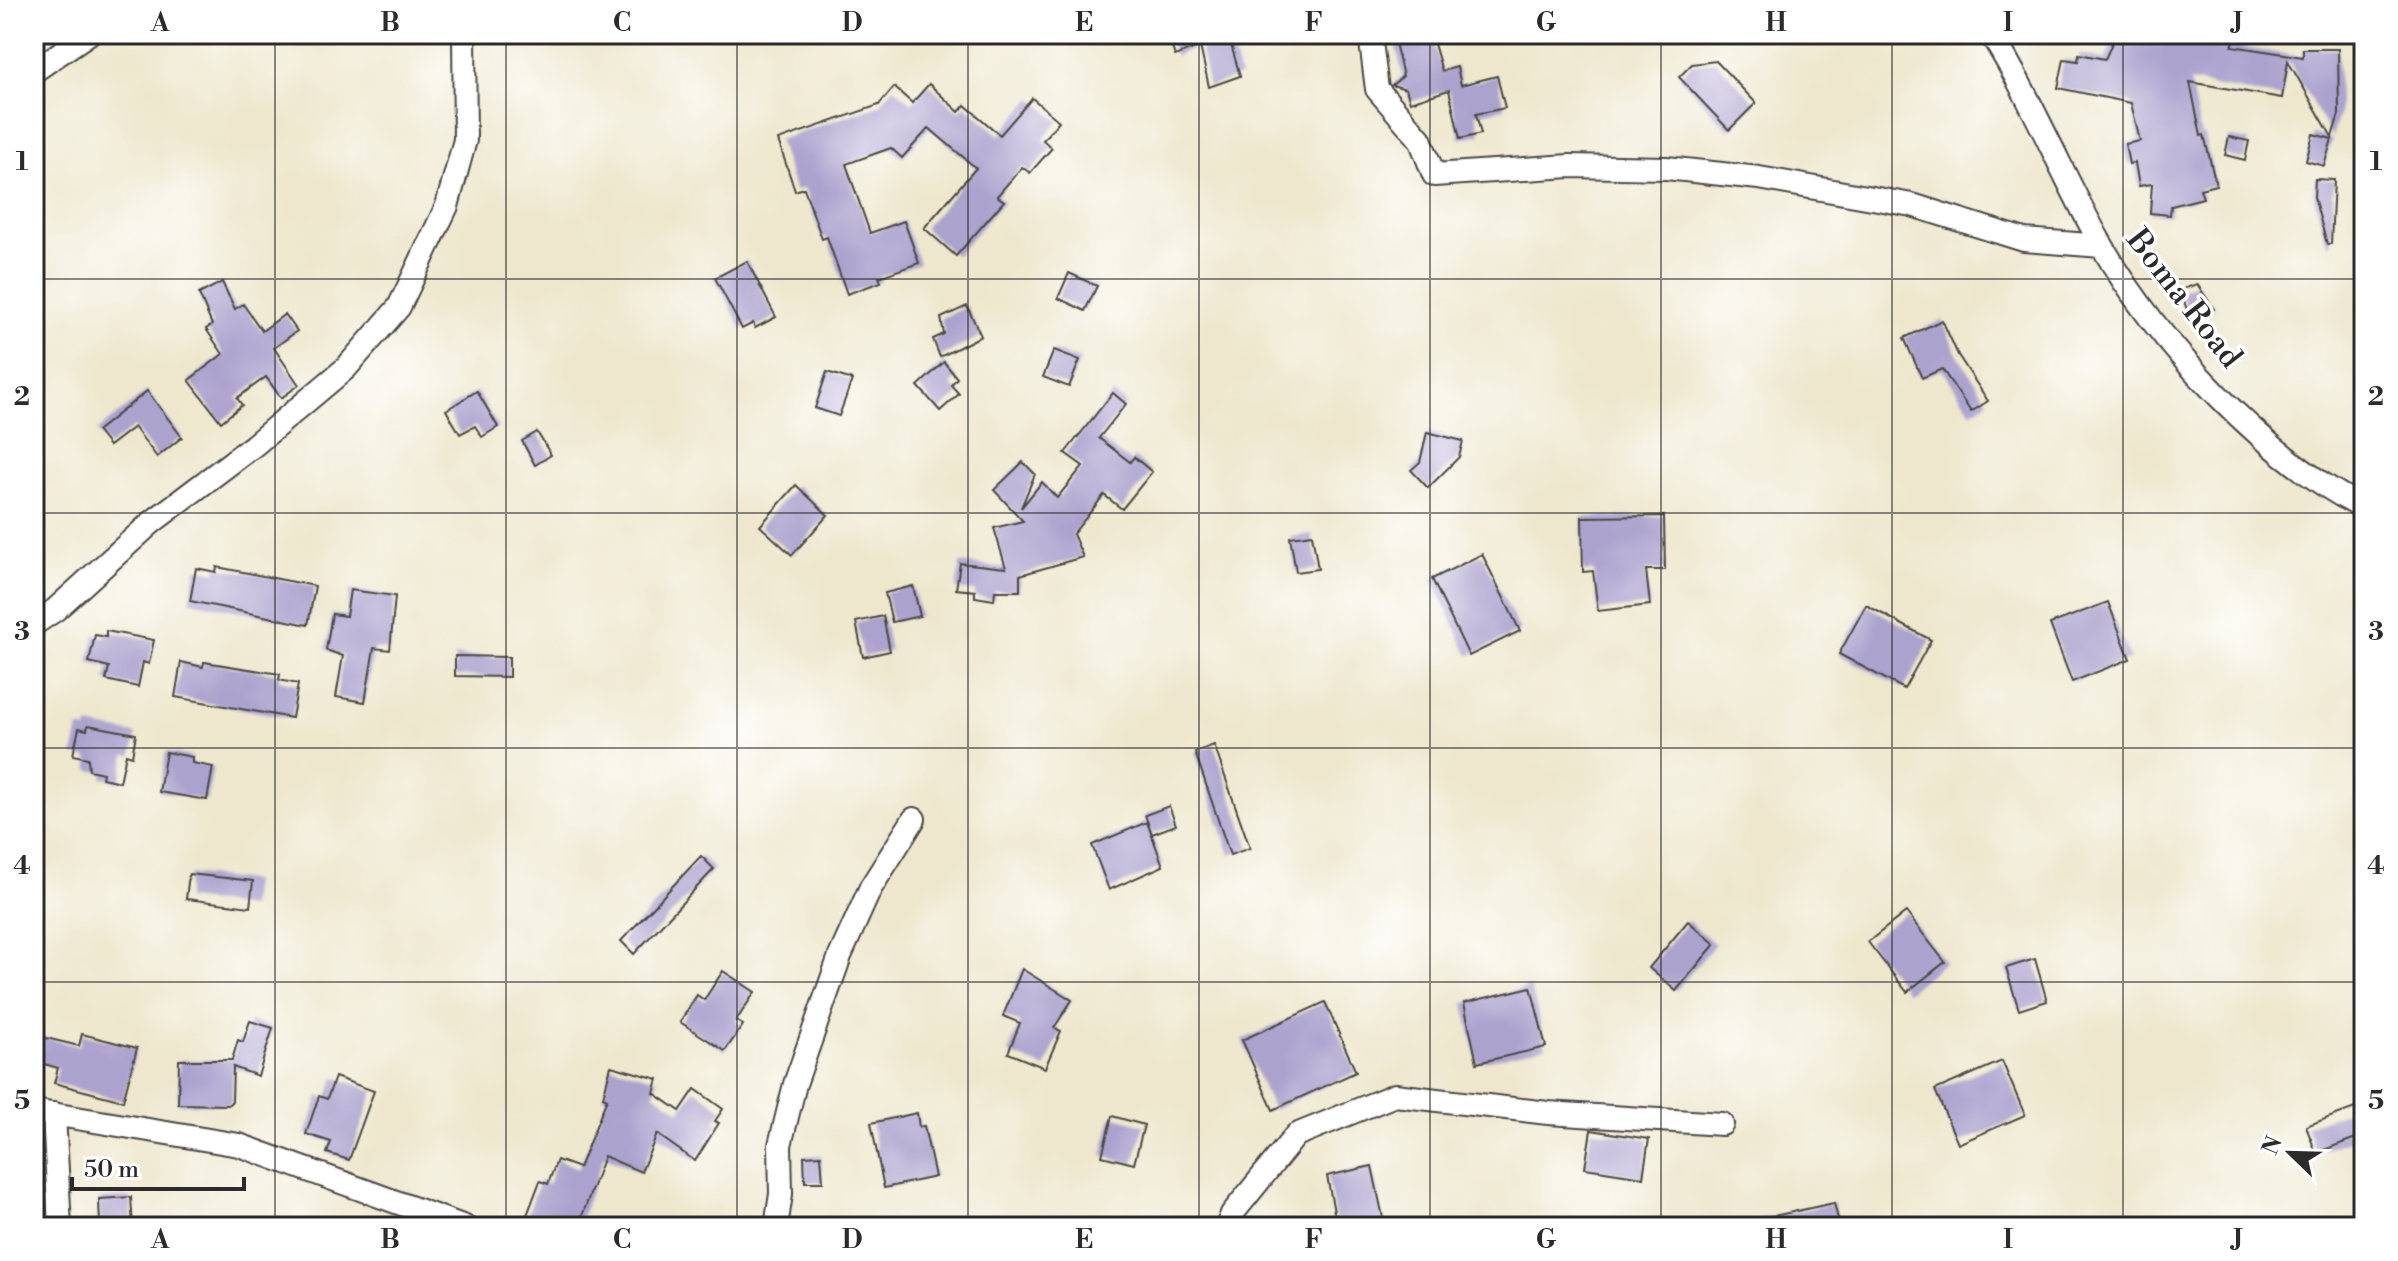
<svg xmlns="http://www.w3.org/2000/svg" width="2398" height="1261" font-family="'Libre Bodoni',serif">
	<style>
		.building { fill: #aca2ce }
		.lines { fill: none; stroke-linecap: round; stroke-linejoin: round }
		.street-casing { stroke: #484743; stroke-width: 26 }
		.street { stroke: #fff; stroke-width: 22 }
		.grid { fill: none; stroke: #2b2b2b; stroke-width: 2; stroke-opacity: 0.55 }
		.labels { text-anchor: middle; stroke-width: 7; stroke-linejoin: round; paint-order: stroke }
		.street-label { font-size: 32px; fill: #2b2b2b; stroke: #fff }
		.neatline { fill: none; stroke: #2b2b2b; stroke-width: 3 }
		.grid-label { font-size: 26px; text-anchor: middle; font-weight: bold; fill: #2b2b2b }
	</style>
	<rect width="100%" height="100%" fill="#fff"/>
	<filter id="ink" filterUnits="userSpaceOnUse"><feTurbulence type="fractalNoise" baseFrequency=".0125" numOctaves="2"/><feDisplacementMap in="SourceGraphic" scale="16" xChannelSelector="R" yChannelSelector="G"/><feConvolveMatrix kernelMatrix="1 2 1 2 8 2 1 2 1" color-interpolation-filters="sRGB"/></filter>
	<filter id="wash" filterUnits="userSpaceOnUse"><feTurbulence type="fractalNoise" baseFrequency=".006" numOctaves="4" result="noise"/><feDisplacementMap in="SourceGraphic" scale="32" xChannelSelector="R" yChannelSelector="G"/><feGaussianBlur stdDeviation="1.8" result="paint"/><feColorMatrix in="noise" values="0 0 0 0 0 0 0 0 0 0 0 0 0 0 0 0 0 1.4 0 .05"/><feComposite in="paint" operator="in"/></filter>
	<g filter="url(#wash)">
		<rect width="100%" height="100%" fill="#eee7cd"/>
		<g id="blocks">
			<g class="building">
				<polygon points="1167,34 1228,34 1240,76 1209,87 1200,46 1175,56"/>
				<polygon points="1393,34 1412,34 1415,42 1432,37 1442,71 1457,67 1461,85 1497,76 1505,108 1476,114 1481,134 1460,139 1449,90 1410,102 1406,89 1392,85 1403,76"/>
				<polygon points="2116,34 2237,34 2232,46 2303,57 2303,49 2338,49 2339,114 2332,137 2288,61 2282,98 2190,82 2201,136 2204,135 2216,185 2200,189 2203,198 2171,206 2170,215 2150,213 2152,184 2139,186 2135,163 2129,164 2125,144 2140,141 2131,103 2058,88 2064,59 2078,61 2079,54 2105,59"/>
				<polygon points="1716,61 1756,103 1729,130 1679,77 1692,64"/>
				<polygon points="929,84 959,112 965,105 1000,135 1032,98 1059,121 1043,140 1052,148 1030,173 1022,167 997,196 1004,201 956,256 924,228 976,168 929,128 902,158 891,148 846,164 870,233 904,221 919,263 879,277 881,282 847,294 827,237 822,239 804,188 795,191 778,140 879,105 894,87 912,103"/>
				<polygon points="2313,134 2332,139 2324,166 2306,161"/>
				<polygon points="2229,137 2249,141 2245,160 2225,155"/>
				<polygon points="2315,179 2334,180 2331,244 2327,244 2314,197"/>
				<polygon points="747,261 776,317 755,328 753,323 742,329 715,278"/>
				<polygon points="1069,273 1097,286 1085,311 1058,298"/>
				<polygon points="222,282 235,309 243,304 262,331 285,314 297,331 274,348 299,385 281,398 266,377 237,398 242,405 221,422 189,380 223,354 206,329 212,325 199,294"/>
				<polygon points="2197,284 2214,309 2190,318 2180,290"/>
				<polygon points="967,306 981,336 940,357 933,339 944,334 941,318"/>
				<polygon points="1942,320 1958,355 1988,401 1971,412 1942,369 1922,378 1904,338"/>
				<polygon points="1054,350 1080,360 1069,387 1043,377"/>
				<polygon points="944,362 957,378 951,385 959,394 940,411 918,386"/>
				<polygon points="827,372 852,380 839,416 815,408"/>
				<polygon points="147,391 182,437 157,457 134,427 109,446 97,431"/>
				<polygon points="477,391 498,427 482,437 475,426 460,434 446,410"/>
				<polygon points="1113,393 1126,404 1099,438 1130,462 1134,457 1152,472 1122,509 1104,495 1073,534 1083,557 1020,575 1020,591 995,591 994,600 975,597 975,591 956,589 960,563 1006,568 994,528 1023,521 994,490 1023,462 1035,474 1021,508 1042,482 1057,498 1083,466 1065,453"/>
				<polygon points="537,432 551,455 535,465 522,441"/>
				<polygon points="1427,432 1463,441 1459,457 1428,488 1411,470 1420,462"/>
				<polygon points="796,485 828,515 792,555 760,526"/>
				<polygon points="1664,516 1665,570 1646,570 1650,605 1598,611 1593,571 1583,572 1582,517"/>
				<polygon points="1312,534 1318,569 1296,572 1290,537"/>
				<polygon points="1482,554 1520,631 1469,656 1432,579"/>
				<polygon points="217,567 315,586 308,625 190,601 196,568 216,572"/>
				<polygon points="913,586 920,616 892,622 885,593"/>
				<polygon points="350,590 395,596 390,650 374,648 365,702 336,697 343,656 326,650 332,614 346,616"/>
				<polygon points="2108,602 2130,659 2072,682 2050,624"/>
				<polygon points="1866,605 1931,640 1904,689 1839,654"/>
				<polygon points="883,616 890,651 863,657 856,622"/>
				<polygon points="106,631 154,640 149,664 143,662 138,687 106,680 109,667 89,662 95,635 106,637"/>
				<polygon points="455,656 509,657 509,677 455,676"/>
				<polygon points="181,662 203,667 204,662 280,674 279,680 298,684 292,718 175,697"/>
				<polygon points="88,725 136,734 132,756 126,754 120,782 102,778 103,773 89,770 88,758 73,755 79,728 87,730"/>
				<polygon points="1214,745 1250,848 1230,855 1195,752"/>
				<polygon points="166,752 192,757 192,763 213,767 207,800 159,792"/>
				<polygon points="1169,806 1176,825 1152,834 1145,815"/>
				<polygon points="1147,822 1163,866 1109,890 1092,845"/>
				<polygon points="701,856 714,869 634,954 621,941"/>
				<polygon points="189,874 253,881 250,907 186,899"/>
				<polygon points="1906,912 1945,962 1907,992 1868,942"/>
				<polygon points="1688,921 1715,944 1676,991 1649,968"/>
				<polygon points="2035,959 2047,1001 2019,1010 2006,968"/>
				<polygon points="1022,969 1072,1000 1054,1028 1061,1031 1045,1068 1008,1053 1020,1023 1003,1016"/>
				<polygon points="723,971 755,992 736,1021 743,1025 725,1051 680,1022 697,995 704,1000"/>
				<polygon points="1531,987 1546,1047 1477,1063 1464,1003"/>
				<polygon points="1325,1002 1356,1072 1273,1110 1242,1040"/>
				<polygon points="250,1021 273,1028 258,1076 233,1067 232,1101 228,1105 178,1104 179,1060 232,1060 238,1040 243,1042"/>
				<polygon points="82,1034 137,1048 123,1101 54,1083 58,1068 34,1061 34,1035 79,1046"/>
				<polygon points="2002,1061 2025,1115 1958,1144 1935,1090"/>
				<polygon points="611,1066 658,1079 654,1093 680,1111 695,1089 723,1109 715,1121 719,1123 695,1161 657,1134 641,1172 604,1156 578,1227 551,1227 526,1218 540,1181 548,1184 557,1160 579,1168 607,1099 603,1097"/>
				<polygon points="335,1077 374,1091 349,1160 327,1153 331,1142 306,1134 319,1096 327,1099"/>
				<polygon points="2355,1108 2364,1135 2316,1153 2306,1126"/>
				<polygon points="917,1113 919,1127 924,1126 935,1177 884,1188 871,1123"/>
				<polygon points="1112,1116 1144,1125 1134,1164 1102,1156"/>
				<polygon points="1591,1130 1649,1139 1643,1177 1585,1168"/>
				<polygon points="821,1155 823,1182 805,1182 804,1156"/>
				<polygon points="1372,1166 1385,1227 1337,1227 1327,1176"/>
				<polygon points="131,1197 133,1227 100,1227 99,1199"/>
				<polygon points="1834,1203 1840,1227 1760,1227 1760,1219"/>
			</g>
		</g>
	</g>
	<g filter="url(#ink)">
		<use href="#blocks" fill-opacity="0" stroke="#484743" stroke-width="2"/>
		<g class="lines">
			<defs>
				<g id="street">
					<polyline points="1370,34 1377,89 1420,139 1434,175 1570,166 1666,168 1759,178 1912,205 2024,240 2102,246"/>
					<path d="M 1991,34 C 2033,101 2062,175 2101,244 C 2155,340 2266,459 2364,508"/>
					<polyline points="34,71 88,34"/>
					<polyline points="34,624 55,610 151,523 253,446 346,368 399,307 447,206 465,140 464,34"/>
					<polyline points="34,1111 239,1145 465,1227"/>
					<polyline points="54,1114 60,1227"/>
					<polyline points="776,1227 781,1194 780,1145 795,1084 840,956 871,887 914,819"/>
					<polyline points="1227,1227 1232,1214 1296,1135 1395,1095 1548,1113 1722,1124"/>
				</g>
			</defs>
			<use href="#street" class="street-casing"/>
			<use href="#street" class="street"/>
		</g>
	</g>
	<path class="grid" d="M 275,34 L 275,1227M 506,34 L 506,1227M 737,34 L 737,1227M 968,34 L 968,1227M 1199,34 L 1199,1227M 1430,34 L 1430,1227M 1661,34 L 1661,1227M 1892,34 L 1892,1227M 2123,34 L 2123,1227M 34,279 L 2364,279M 34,513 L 2364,513M 34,748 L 2364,748M 34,982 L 2364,982"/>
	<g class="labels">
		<g class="street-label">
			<text transform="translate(2185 298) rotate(52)" y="11">Boma Road</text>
		</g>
	</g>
	<rect width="2398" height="1261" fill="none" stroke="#fff" stroke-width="88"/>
	<g transform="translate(2290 1153) rotate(293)" stroke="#ffffff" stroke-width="6" paint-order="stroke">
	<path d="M0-6L14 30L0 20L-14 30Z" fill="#2b2b2b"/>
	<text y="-12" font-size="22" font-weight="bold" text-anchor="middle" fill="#2b2b2b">N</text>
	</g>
	<path d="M72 1177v12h172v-12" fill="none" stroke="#2b2b2b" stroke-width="4"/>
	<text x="84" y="1177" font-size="24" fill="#2b2b2b" stroke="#ffffff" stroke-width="6" paint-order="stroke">50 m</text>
	<rect x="44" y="44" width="2310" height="1173" class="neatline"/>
	<g class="grid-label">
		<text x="160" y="31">A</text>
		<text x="390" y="31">B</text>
		<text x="622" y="31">C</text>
		<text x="852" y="31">D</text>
		<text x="1084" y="31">E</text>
		<text x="1314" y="31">F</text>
		<text x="1546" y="31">G</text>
		<text x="1776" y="31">H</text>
		<text x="2008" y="31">I</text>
		<text x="2238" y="31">J</text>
		<text x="22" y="170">1</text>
		<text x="2376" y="170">1</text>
		<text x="22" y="405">2</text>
		<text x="2376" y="405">2</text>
		<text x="22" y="640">3</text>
		<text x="2376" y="640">3</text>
		<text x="22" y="874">4</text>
		<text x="2376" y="874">4</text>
		<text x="22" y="1109">5</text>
		<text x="2376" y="1109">5</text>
		<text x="160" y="1248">A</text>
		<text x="390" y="1248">B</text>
		<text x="622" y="1248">C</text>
		<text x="852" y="1248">D</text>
		<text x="1084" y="1248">E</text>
		<text x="1314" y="1248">F</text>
		<text x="1546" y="1248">G</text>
		<text x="1776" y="1248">H</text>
		<text x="2008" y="1248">I</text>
		<text x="2238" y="1248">J</text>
	</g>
</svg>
